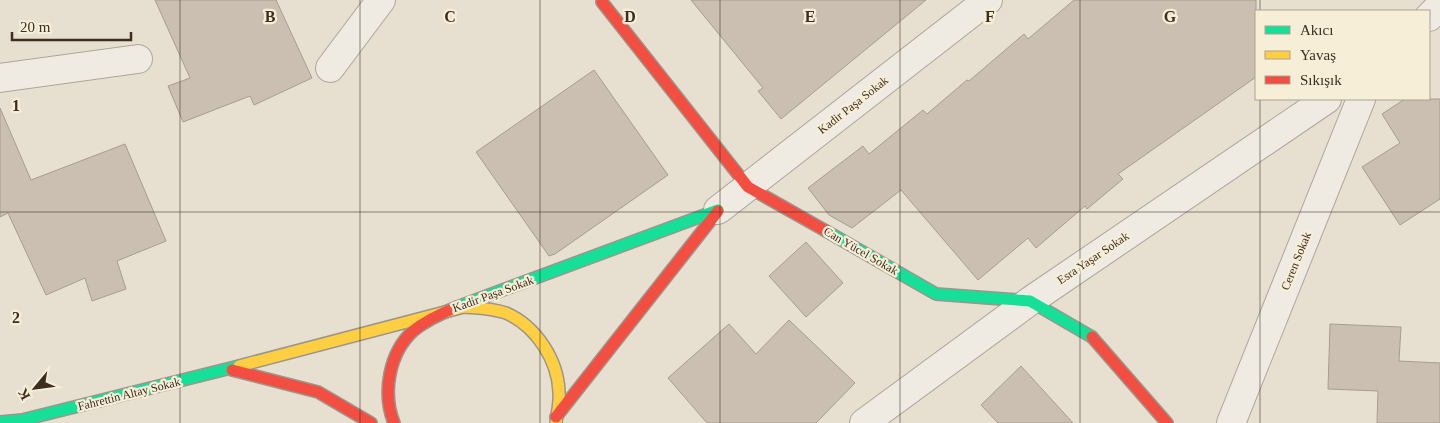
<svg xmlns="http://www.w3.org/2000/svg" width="1440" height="423" font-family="'Times New Roman',serif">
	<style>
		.building { fill: #cbbfb2; stroke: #a89c90 }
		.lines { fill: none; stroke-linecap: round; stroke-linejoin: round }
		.street-casing { stroke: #ada599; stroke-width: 30 }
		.fast-casing { stroke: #9c958a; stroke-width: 14 }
		.slow-casing { stroke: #9c958a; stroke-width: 14 }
		.jam-casing { stroke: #9c958a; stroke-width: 14 }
		.street { stroke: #efebe3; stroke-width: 28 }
		.fast { stroke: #16e098; stroke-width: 11 }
		.slow { stroke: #ffcf43; stroke-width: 11 }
		.jam { stroke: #f24e42; stroke-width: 11 }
		.grid { fill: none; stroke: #3d2e20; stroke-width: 1; stroke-opacity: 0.55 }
		.labels { text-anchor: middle; stroke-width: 4.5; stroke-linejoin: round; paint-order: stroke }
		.street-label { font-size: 12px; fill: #3d2e20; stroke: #f7eed8 }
		.grid-label { font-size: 16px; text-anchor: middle; font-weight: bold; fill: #3d2e20; stroke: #f7eed8; stroke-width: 4.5; stroke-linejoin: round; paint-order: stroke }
	</style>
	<rect width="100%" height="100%" fill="#e7e0d1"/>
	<g class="building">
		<polygon points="155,0 276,0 312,78 254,105 250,96 183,122 168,86 190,78"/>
		<polygon points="691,0 926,0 781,119 758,91 763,88"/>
		<polygon points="1074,0 1256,0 1256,77 1118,174 1123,179 1087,209 1085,206 1036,248 1028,238 978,280 901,190 852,228 829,215 808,188 863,146 869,154 923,110 927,114 967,80 969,81 1024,34 1028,39"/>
		<polygon points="594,70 668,175 555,254 549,256 476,152"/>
		<polygon points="1405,99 1440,99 1440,199 1400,225 1362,167 1400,143 1382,114"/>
		<polygon points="0,108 31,180 125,144 166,241 117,261 126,289 92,301 85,278 46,295 8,213 0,217"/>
		<polygon points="806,242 843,283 806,317 769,276"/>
		<polygon points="789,320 855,383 816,423 707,423 668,378 729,324 756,354"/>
		<polygon points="1330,324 1401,327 1399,361 1440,363 1440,423 1377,423 1378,391 1328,389"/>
		<polygon points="1021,366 1073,423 998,423 981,405"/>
	</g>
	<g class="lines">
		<defs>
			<g id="street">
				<polyline points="1429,17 1440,6"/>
				<polyline points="330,68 381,0"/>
				<polyline points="0,78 138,59"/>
				<polyline points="718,210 988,0"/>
				<polyline points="864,423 1030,301 1327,99"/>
				<polyline points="1231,423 1361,99"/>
			</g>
			<g id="fast">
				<polyline points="826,231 936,294 1030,301 1092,337"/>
				<polyline points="457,307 718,210"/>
				<polyline points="0,422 22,420 239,366"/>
			</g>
			<path id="slow" d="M 239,366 L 464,307 C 478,308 492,308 506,313 C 536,326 558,360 559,392 C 560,403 557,413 556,423"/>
			<g id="jam">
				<polyline points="602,2 748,187 826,231"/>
				<polyline points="1092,337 1167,423"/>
				<polyline points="232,370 318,392 371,423"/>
				<polyline points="556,417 718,211"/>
				<path d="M 394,423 C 382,393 389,353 413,331 C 426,320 442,313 457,307"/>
			</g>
		</defs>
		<use href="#street" class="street-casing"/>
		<use href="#fast" class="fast-casing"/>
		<use href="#slow" class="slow-casing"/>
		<use href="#jam" class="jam-casing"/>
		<use href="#street" class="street"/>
		<use href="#fast" class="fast"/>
		<use href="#slow" class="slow"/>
		<use href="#jam" class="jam"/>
	</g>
	<path class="grid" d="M 180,0 L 180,423M 360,0 L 360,423M 540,0 L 540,423M 720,0 L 720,423M 900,0 L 900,423M 1080,0 L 1080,423M 1260,0 L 1260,11M 1260,99 L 1260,423M 0,212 L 1440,212"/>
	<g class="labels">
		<g class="street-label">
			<text transform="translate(853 105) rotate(-38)" y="4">Kadir Paşa Sokak</text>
			<text transform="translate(861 251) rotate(30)" y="4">Can Yücel Sokak</text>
			<text transform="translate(1093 258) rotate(-34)" y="4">Esra Yaşar Sokak</text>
			<text transform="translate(1296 261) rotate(-68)" y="4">Ceren Sokak</text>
			<text transform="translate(493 294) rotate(-20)" y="4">Kadir Paşa Sokak</text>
			<text transform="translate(129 394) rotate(-14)" y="4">Fahrettin Altay Sokak</text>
		</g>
	</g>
	<g class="grid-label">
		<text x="270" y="22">B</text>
		<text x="450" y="22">C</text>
		<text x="630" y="22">D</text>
		<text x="810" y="22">E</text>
		<text x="990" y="22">F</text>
		<text x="1170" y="22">G</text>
		<text x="16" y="111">1</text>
		<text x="16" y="323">2</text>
	</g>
	<rect x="1255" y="10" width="175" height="90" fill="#f7eed8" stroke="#ada18e"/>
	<rect x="1265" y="26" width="25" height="8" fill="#16e098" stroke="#ada18e"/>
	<text x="1300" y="35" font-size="15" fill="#3d2e20">Akıcı</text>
	<rect x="1265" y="51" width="25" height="8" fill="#ffcf43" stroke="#ada18e"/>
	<text x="1300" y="60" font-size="15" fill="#3d2e20">Yavaş</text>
	<rect x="1265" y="76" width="25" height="8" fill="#f24e42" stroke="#ada18e"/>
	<text x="1300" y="85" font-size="15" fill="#3d2e20">Sıkışık</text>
	<g transform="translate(35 388) rotate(241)" stroke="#f7eed8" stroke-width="4" paint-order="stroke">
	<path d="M0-4L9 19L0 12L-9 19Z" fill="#3d2e20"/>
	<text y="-8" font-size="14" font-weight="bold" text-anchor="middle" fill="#3d2e20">K</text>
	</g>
	<path d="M12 32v8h119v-8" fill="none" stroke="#3d2e20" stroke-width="2.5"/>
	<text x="20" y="32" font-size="15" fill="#3d2e20" stroke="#f7eed8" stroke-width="4" paint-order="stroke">20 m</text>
</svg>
